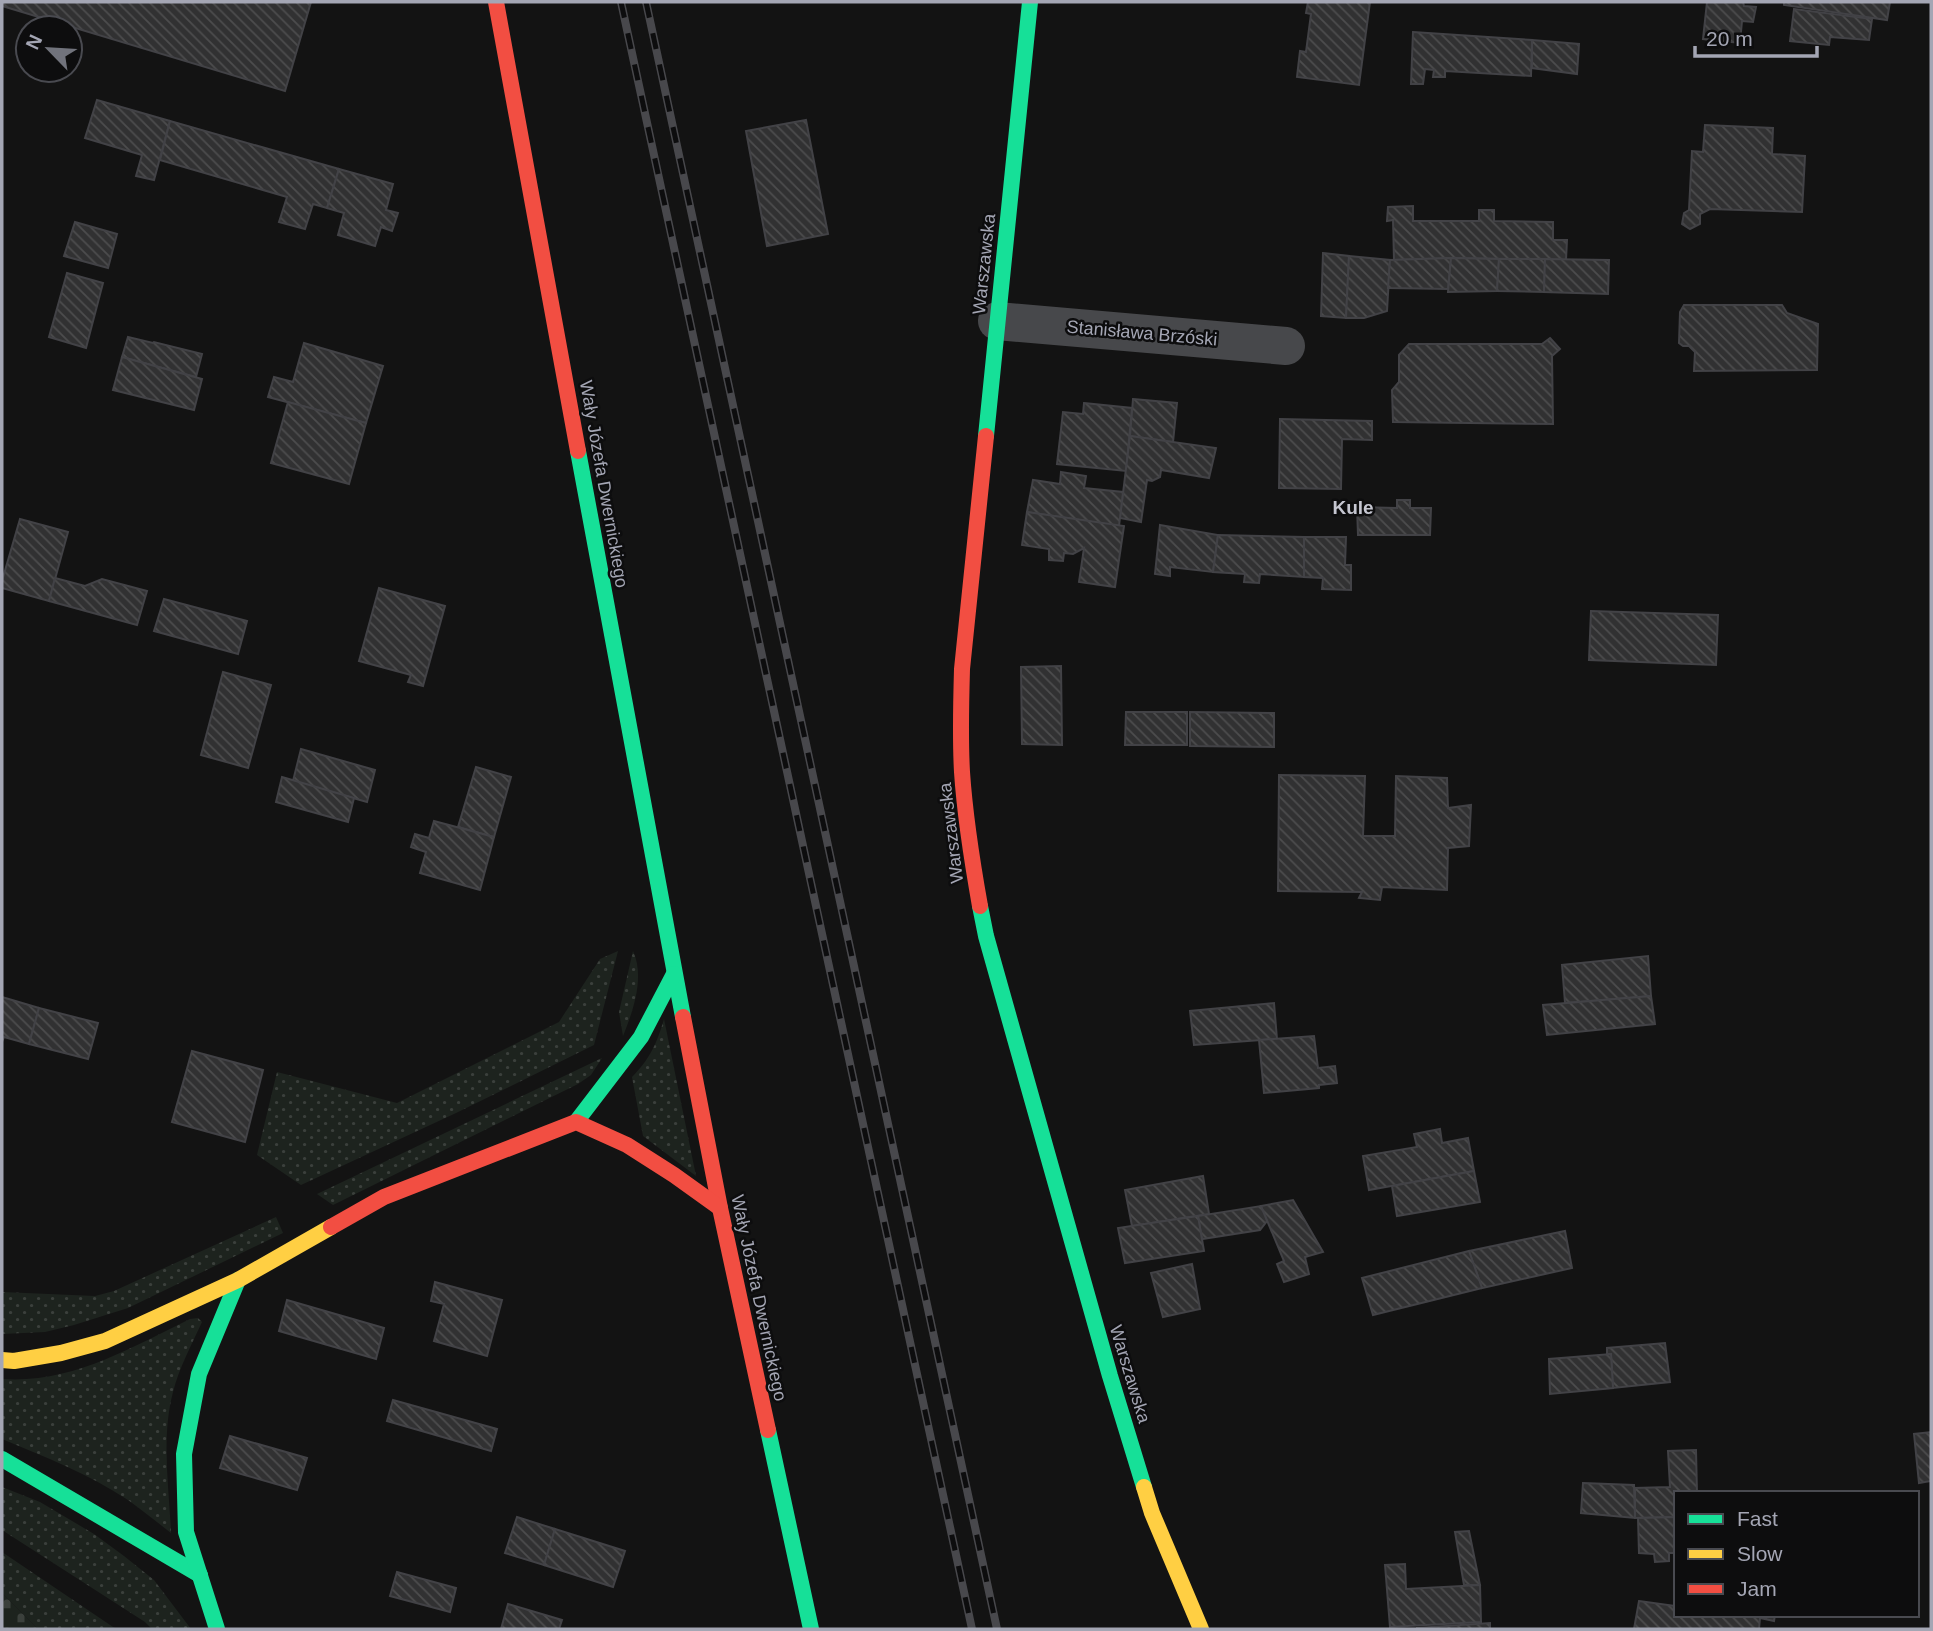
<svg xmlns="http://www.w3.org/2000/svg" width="1933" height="1631" font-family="Arial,sans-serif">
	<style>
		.green { fill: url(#green-dots) }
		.cemetery { fill: url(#cemetery-stones) }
		.building { fill: url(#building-back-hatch); stroke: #424246; stroke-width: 2 }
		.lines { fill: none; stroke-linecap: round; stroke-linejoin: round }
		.street { stroke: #47484b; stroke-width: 38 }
		.fast { stroke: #16e098; stroke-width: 16 }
		.slow { stroke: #ffcf43; stroke-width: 16 }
		.jam { stroke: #f24e42; stroke-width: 16 }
		.rail-casing { stroke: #48484c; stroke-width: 8 }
		.rail { stroke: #0d0d0e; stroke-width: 5; stroke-dasharray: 16; stroke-linecap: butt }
		.labels { text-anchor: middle; stroke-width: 5; stroke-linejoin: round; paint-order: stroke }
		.street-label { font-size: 18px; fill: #a4a6b4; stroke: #0d0d0e }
		.neighbourhood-label { font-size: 19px; font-weight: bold; fill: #c5c6d0; stroke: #0d0d0e }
	</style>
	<defs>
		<pattern id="green-dots" width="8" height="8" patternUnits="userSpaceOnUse" patternTransform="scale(1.75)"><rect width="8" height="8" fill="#1d231e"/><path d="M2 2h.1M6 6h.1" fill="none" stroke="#3b403c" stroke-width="1.8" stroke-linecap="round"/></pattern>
		<pattern id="cemetery-stones" width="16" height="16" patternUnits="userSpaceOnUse" patternTransform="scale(1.75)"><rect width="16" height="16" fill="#1d231e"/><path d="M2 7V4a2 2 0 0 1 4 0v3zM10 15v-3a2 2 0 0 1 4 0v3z" fill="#3b403c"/></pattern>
		<pattern id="building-back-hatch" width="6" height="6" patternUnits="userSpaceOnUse" patternTransform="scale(1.75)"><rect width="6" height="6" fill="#313132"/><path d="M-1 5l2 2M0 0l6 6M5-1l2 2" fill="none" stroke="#4c4c4d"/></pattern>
	</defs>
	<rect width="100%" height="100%" fill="#131313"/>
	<g class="green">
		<polygon points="618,951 594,1045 456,1113 301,1185 257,1155 277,1072 397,1103 559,1022 600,959"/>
		<path d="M 633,951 C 645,977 633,1011 623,1036 L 619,1012 Z"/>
		<path d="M 664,1019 L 696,1176 L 643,1136 L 632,1077 C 650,1059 657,1043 664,1019 Z"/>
		<polygon points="602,1058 591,1075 578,1084 333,1205 317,1194"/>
		<polygon points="276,1217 283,1233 128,1308 74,1325 45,1332 2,1334 2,1292 95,1296 114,1291"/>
		<path d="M 198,1318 L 202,1322 C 192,1344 179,1368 173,1392 C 161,1437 169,1487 171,1533 C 157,1522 143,1511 128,1500 C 89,1474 45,1457 2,1439 L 2,1379 C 71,1384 130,1348 190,1319 Z"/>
		<polygon points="2,1487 40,1502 94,1534 124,1556 154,1580 191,1629 152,1629 145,1622 2,1530"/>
		<polygon points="2,1552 116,1629 117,1629 38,1629 2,1593"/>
	</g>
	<polygon class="cemetery" points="2,1593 38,1629 2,1629"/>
	<g class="building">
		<polygon points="2,2 311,2 285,91 2,6"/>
		<polygon points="1308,2 1370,2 1359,85 1297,77 1300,51 1306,52 1311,14 1306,13"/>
		<polygon points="1707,2 1743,2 1744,6 1756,7 1753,22 1742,21 1740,43 1703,39"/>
		<polygon points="1784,2 1890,2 1887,20 1784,5"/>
		<polygon points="1794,9 1872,19 1869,40 1830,37 1829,45 1790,41"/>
		<polygon points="1413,32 1532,40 1531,76 1445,71 1445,77 1433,77 1434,70 1425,69 1423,84 1411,84"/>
		<polygon points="1532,40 1579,44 1577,74 1532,68"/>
		<polygon points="97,100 170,121 154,180 136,176 142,155 85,138"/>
		<polygon points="806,120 828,234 767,246 746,131"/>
		<polygon points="170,121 339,169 327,208 313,204 305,229 279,222 287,197 160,160"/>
		<polygon points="1705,125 1773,128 1772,154 1805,156 1802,212 1710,209 1700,214 1700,224 1690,229 1682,224 1684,213 1689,210 1692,151 1703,152"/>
		<polygon points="339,169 393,184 386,210 398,213 392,231 381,227 375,246 338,235 344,213 327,208"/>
		<polygon points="1413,206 1413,221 1479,221 1479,210 1494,210 1494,221 1553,222 1553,240 1567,240 1566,260 1451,258 1394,260 1393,220 1387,221 1388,207"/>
		<polygon points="75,222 117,234 108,268 64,256"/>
		<polygon points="1323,253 1349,256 1346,318 1321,316"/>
		<polygon points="1349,256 1390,260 1387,311 1364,318 1346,318"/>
		<polygon points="1451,258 1448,289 1388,288 1390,260"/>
		<polygon points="1451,258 1499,259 1497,291 1448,292"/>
		<polygon points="1499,259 1545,259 1544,292 1497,291"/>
		<polygon points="1545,259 1609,260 1608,294 1544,292"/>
		<polygon points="67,273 103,283 86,348 49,337"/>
		<polygon points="1684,305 1782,305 1787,313 1818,324 1817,370 1694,371 1695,352 1689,346 1683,346 1679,343 1680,312"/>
		<polygon points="128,337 153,343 154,342 202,354 196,377 122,357"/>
		<polygon points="1550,338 1560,349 1552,356 1553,424 1393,422 1392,390 1399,382 1399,355 1409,344 1542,344"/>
		<polygon points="304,343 383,366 366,423 268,397 274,377 293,382"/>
		<polygon points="122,357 202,379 194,410 113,390"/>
		<polygon points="1133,399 1177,403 1173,442 1130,436"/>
		<polygon points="288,402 366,423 349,484 271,463"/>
		<polygon points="1084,403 1132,408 1126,471 1057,464 1063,412 1083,414"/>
		<polygon points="1280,419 1372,421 1372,440 1342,439 1341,489 1279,488"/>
		<polygon points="1130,436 1216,448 1209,478 1161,470 1160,477 1152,481 1147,480 1141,522 1120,518"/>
		<polygon points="1061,472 1086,476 1084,488 1123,492 1119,526 1027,512 1033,480 1060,484"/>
		<polygon points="1397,500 1410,500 1410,508 1431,508 1430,535 1358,535 1357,507 1397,508"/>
		<polygon points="1027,512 1124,526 1115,587 1079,582 1084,548 1073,554 1064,553 1063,561 1049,560 1049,549 1022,545"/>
		<polygon points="20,519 68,532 49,601 2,588 2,581"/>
		<polygon points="1160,525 1218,535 1213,572 1170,567 1170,576 1155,574"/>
		<polygon points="1218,535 1304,537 1304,577 1260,574 1259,583 1244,582 1245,574 1213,572"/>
		<polygon points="1304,537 1346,537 1345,565 1351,565 1351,590 1322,589 1323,578 1304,577"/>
		<polygon points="55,578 85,586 102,579 147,591 137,625 49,601"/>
		<polygon points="379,588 445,606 423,686 408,682 411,675 359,661"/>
		<polygon points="164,599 247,621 238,654 154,631"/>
		<polygon points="1591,611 1718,615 1716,665 1589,660"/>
		<polygon points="1061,666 1062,745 1022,744 1021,667"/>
		<polygon points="223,672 271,685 248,768 201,755"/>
		<polygon points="1126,712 1187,712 1187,745 1125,745"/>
		<polygon points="1190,712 1274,713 1274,747 1190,746"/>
		<polygon points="301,749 375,770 367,802 293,781"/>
		<polygon points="476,767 511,777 494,837 458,827"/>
		<polygon points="1279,775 1365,776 1363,836 1395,836 1396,776 1447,778 1448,808 1471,805 1469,846 1448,848 1447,890 1382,887 1380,900 1359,898 1362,892 1278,891"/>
		<polygon points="282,777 354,798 348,822 276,802"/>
		<polygon points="434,821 494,837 480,890 420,873 426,852 411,847 415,834 429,838"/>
		<polygon points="1648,956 1651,996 1565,1003 1562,965"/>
		<polygon points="1651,996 1655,1024 1547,1035 1543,1005"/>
		<polygon points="2,997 39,1008 29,1044 4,1037 2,1042"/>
		<polygon points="1274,1003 1277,1039 1194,1045 1190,1011"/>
		<polygon points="39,1008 98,1023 88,1059 29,1044"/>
		<polygon points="1314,1036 1318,1068 1335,1066 1337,1083 1319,1085 1319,1088 1264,1093 1259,1040"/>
		<polygon points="192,1051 263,1070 245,1142 172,1122"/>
		<polygon points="1440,1129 1442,1143 1468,1138 1474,1171 1369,1190 1363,1156 1417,1147 1414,1134"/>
		<polygon points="1474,1171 1480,1202 1397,1216 1392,1186"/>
		<polygon points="1203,1176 1209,1214 1132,1226 1125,1190"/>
		<polygon points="1293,1200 1323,1252 1305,1257 1309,1274 1284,1282 1277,1264 1284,1261 1261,1206"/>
		<polygon points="1261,1206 1267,1221 1260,1230 1202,1239 1198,1216"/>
		<polygon points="1198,1216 1204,1251 1125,1263 1118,1228"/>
		<polygon points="1565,1231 1572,1268 1482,1288 1469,1251"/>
		<polygon points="1469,1251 1482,1288 1373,1315 1362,1278"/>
		<polygon points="1192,1264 1200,1309 1163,1317 1151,1273"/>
		<polygon points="435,1282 502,1300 487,1356 434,1341 444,1304 431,1301"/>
		<polygon points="287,1300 384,1328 376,1359 279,1331"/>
		<polygon points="1665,1343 1670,1382 1613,1388 1611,1354 1607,1354 1607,1348"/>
		<polygon points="1611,1354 1613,1388 1550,1394 1549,1359"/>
		<polygon points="393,1400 497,1429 491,1451 387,1421"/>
		<polygon points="1931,1432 1931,1481 1919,1483 1914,1434"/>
		<polygon points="230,1436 307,1458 297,1490 220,1468"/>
		<polygon points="1696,1450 1697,1493 1676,1493 1676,1517 1635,1518 1635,1488 1670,1487 1668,1451"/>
		<polygon points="1583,1483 1634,1485 1635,1518 1581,1513"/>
		<polygon points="517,1517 555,1529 544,1565 505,1553"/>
		<polygon points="1676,1517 1676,1553 1669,1553 1669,1561 1655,1562 1654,1554 1639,1553 1638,1518"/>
		<polygon points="555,1529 625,1551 613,1587 544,1565"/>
		<polygon points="1469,1531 1480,1585 1464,1585 1455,1532"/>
		<polygon points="1405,1564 1406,1589 1480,1585 1481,1622 1390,1627 1385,1565"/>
		<polygon points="397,1572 456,1588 450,1612 390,1596"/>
		<polygon points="1639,1601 1676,1606 1676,1615 1775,1615 1774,1621 1760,1618 1759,1629 1634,1629"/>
		<polygon points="508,1604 562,1620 559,1629 501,1629"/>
		<polygon points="1490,1623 1490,1629 1417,1629 1417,1628"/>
	</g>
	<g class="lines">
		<polyline class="street" points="997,321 1286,346"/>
		<g class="fast">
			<polyline points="986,436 1030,2"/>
			<polyline points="578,451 683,1017"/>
			<polyline points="980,906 986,936 1110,1376 1144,1487"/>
			<polyline points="576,1122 641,1037 674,974"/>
			<polyline points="768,1430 811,1629"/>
			<polyline points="2,1459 200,1575"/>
			<polyline points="217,1629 186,1532 184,1454 199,1374 238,1280"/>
		</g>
		<g class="slow">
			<polyline points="2,1360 14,1361 61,1353 105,1341 238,1280 331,1227"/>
			<polyline points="1144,1487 1152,1513 1201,1629"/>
		</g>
		<g class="jam">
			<polyline points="496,2 578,451"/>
			<path d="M 980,906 C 972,861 965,817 962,772 C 960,737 961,703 962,669 L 986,436"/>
			<polyline points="683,1017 720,1208 768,1430"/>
			<polyline points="331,1227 384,1197 576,1122 627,1145 674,1175 720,1208"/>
		</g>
		<defs>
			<g id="rail">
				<polyline points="621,2 972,1629"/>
				<polyline points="646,2 997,1629"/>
			</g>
		</defs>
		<use href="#rail" class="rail-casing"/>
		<use href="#rail" class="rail"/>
	</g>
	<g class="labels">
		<g class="street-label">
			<text transform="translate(984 264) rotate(-84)" y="6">Warszawska</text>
			<text transform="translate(1142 333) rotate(5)" y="6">Stanisława Brzóski</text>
			<text transform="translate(604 484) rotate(80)" y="6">Wały Józefa Dwernickiego</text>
			<text transform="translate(951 833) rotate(-97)" y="6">Warszawska</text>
			<text transform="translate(759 1298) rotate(78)" y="6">Wały Józefa Dwernickiego</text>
			<text transform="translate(1130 1374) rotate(73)" y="6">Warszawska</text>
		</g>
		<g class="neighbourhood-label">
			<text x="1353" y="514">Kule</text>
		</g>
	</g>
	<rect width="1933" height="1631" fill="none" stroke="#a4a6b4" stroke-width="7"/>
	<rect x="1674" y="1491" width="245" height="126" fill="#0d0d0e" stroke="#494a50" stroke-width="2"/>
	<rect x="1688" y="1514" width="35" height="10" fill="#16e098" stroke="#494a50" stroke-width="2"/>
	<text x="1737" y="1526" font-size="21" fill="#a4a6b4">Fast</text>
	<rect x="1688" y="1549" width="35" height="10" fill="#ffcf43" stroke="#494a50" stroke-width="2"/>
	<text x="1737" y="1561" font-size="21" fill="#a4a6b4">Slow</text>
	<rect x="1688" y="1584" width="35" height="10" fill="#f24e42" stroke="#494a50" stroke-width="2"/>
	<text x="1737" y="1596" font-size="21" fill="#a4a6b4">Jam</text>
	<g transform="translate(49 49) rotate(295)"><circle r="33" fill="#0d0d0e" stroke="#494a50" stroke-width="2"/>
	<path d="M0-5L12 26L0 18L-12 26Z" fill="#71737c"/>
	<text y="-10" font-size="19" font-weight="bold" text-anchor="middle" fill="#a4a6b4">N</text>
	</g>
	<path d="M1695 46v10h122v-10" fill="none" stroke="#a4a6b4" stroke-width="3.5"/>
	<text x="1706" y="46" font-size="21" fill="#a4a6b4" stroke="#0d0d0e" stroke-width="5" paint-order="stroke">20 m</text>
</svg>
